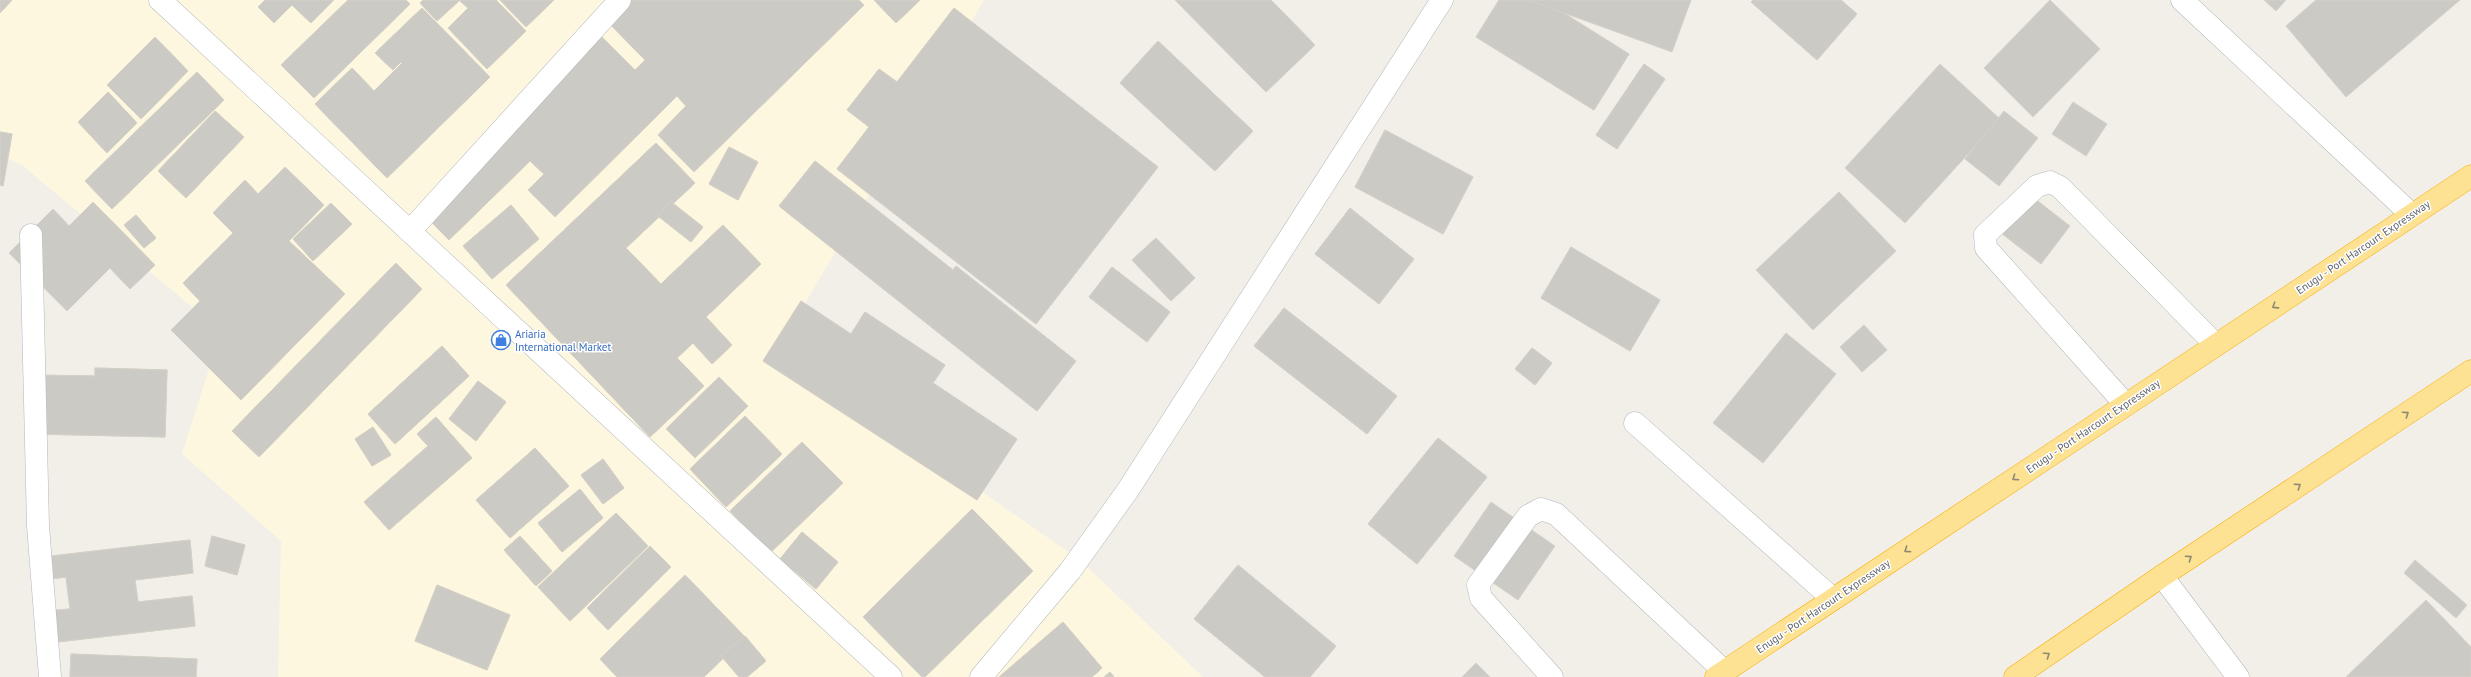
<svg xmlns="http://www.w3.org/2000/svg" width="2471" height="677" font-family="'PT Sans',sans-serif">
	<style>
		.commercial { fill: #fef7e0 }
		.building { fill: #cccac5; stroke: #d6d1c6 }
		.lines { fill: none; stroke-linecap: round; stroke-linejoin: round }
		.minor-casing { stroke: #b5b8bc; stroke-width: 23 }
		.highway-casing { stroke: #f9ab00; stroke-width: 23 }
		.minor { stroke: #fff; stroke-width: 22 }
		.highway { stroke: #fde293; stroke-width: 22 }
		.oneway { stroke: #8e8975 }
		.labels { text-anchor: middle; stroke-width: 3; stroke-linejoin: round; paint-order: stroke }
		.street-label { font-size: 11px; fill: #5f6368; stroke: #fff }
		.shop-label { font-size: 11px; fill: #366cbe; stroke: #fff; text-anchor: start }
	</style>
	<rect width="100%" height="100%" fill="#f1efe8"/>
	<polygon class="commercial" points="0,0 984,0 778,349 1081,561 1203,677 278,677 281,541 182,454 221,331 23,166 0,154"/>
	<g class="building">
		<polygon points="0,0 12,0 0,13"/>
		<polygon points="0,0 12,0 0,13"/>
		<polygon points="265,0 334,0 311,23 292,5 274,23 258,7"/>
		<polygon points="265,0 334,0 311,23 292,5 274,23 258,7"/>
		<polygon points="348,0 406,0 410,4 314,98 281,65"/>
		<polygon points="348,0 406,0 410,4 314,98 281,65"/>
		<polygon points="423,0 460,0 437,21 420,3"/>
		<polygon points="423,0 460,0 437,21 420,3"/>
		<polygon points="459,0 496,0 526,31 487,69 448,28 468,8"/>
		<polygon points="459,0 496,0 526,31 487,69 448,28 468,8"/>
		<polygon points="500,0 554,0 526,27"/>
		<polygon points="500,0 554,0 526,27"/>
		<polygon points="620,0 859,0 864,5 694,172 658,135 686,106 677,96 555,217 528,190 544,174 530,161 449,240 417,207 596,31 635,70 645,60 603,17"/>
		<polygon points="620,0 859,0 864,5 694,172 658,135 686,106 677,96 555,217 528,190 544,174 530,161 449,240 417,207 596,31 635,70 645,60 603,17"/>
		<polygon points="874,0 920,0 896,23"/>
		<polygon points="874,0 920,0 896,23"/>
		<polygon points="1175,0 1271,0 1315,45 1266,92"/>
		<polygon points="1175,0 1271,0 1315,45 1266,92"/>
		<polygon points="1499,0 1543,0 1629,54 1594,110 1476,37"/>
		<polygon points="1499,0 1543,0 1629,54 1594,110 1476,37"/>
		<polygon points="1528,0 1691,0 1672,52"/>
		<polygon points="1753,0 1841,0 1857,14 1817,60 1751,2"/>
		<polygon points="1753,0 1841,0 1857,14 1817,60 1751,2"/>
		<polygon points="2050,0 2100,49 2033,117 1984,68"/>
		<polygon points="2264,0 2286,0 2276,11"/>
		<polygon points="2316,0 2460,0 2346,97 2286,26"/>
		<polygon points="422,8 490,77 387,178 315,104 352,68 374,91 402,63 401,62 393,70 375,53"/>
		<polygon points="422,8 490,77 387,178 315,104 352,68 374,91 402,63 401,62 393,70 375,53"/>
		<polygon points="954,8 1158,167 1036,324 837,169 869,127 847,110 879,69 897,82"/>
		<polygon points="954,8 1158,167 1036,324 837,169 869,127 847,110 879,69 897,82"/>
		<polygon points="155,37 188,71 141,119 107,85"/>
		<polygon points="155,37 188,71 141,119 107,85"/>
		<polygon points="1158,41 1253,131 1215,171 1120,83"/>
		<polygon points="1158,41 1253,131 1215,171 1120,83"/>
		<polygon points="1644,64 1665,79 1617,149 1596,135"/>
		<polygon points="1644,64 1665,79 1617,149 1596,135"/>
		<polygon points="1940,64 2000,119 1905,223 1845,168"/>
		<polygon points="197,72 224,100 112,209 85,181"/>
		<polygon points="197,72 224,100 112,209 85,181"/>
		<polygon points="108,92 137,123 107,153 78,122"/>
		<polygon points="108,92 137,123 107,153 78,122"/>
		<polygon points="2073,102 2107,124 2086,156 2052,134"/>
		<polygon points="215,111 244,137 186,198 158,171"/>
		<polygon points="215,111 244,137 186,198 158,171"/>
		<polygon points="2004,111 2038,138 1999,186 1965,159"/>
		<polygon points="1385,130 1473,177 1443,234 1355,187"/>
		<polygon points="1385,130 1473,177 1443,234 1355,187"/>
		<polygon points="0,132 12,134 3,186 0,185"/>
		<polygon points="0,132 12,134 3,186 0,185"/>
		<polygon points="656,143 695,183 626,248 661,284 723,225 761,264 706,317 732,345 712,364 693,343 677,358 704,386 650,437 506,285"/>
		<polygon points="656,143 695,183 626,248 661,284 723,225 761,264 706,317 732,345 712,364 693,343 677,358 704,386 650,437 506,285"/>
		<polygon points="729,147 758,162 738,200 709,184"/>
		<polygon points="729,147 758,162 738,200 709,184"/>
		<polygon points="815,161 953,270 956,266 1076,361 1037,411 779,206"/>
		<polygon points="815,161 953,270 956,266 1076,361 1037,411 779,206"/>
		<polygon points="285,167 324,205 289,241 345,294 241,400 171,330 200,301 183,283 233,233 213,213 245,180 258,194"/>
		<polygon points="285,167 324,205 289,241 345,294 241,400 171,330 200,301 183,283 233,233 213,213 245,180 258,194"/>
		<polygon points="1839,192 1896,251 1813,330 1756,270"/>
		<polygon points="2030,195 2070,226 2041,264 2001,233"/>
		<polygon points="670,201 703,227 691,242 658,216"/>
		<polygon points="670,201 703,227 691,242 658,216"/>
		<polygon points="93,202 155,265 130,289 110,268 67,311 9,253 53,209 69,226"/>
		<polygon points="93,202 155,265 130,289 110,268 67,311 9,253 53,209 69,226"/>
		<polygon points="331,203 352,224 313,261 293,239"/>
		<polygon points="331,203 352,224 313,261 293,239"/>
		<polygon points="511,205 539,239 492,279 463,246"/>
		<polygon points="511,205 539,239 492,279 463,246"/>
		<polygon points="1350,208 1414,259 1379,304 1315,254"/>
		<polygon points="1350,208 1414,259 1379,304 1315,254"/>
		<polygon points="136,215 156,238 144,248 124,225"/>
		<polygon points="136,215 156,238 144,248 124,225"/>
		<polygon points="1156,238 1195,278 1171,301 1132,260"/>
		<polygon points="1156,238 1195,278 1171,301 1132,260"/>
		<polygon points="1571,247 1660,300 1630,351 1541,298"/>
		<polygon points="1571,247 1660,300 1630,351 1541,298"/>
		<polygon points="396,263 422,289 259,457 232,431"/>
		<polygon points="396,263 422,289 259,457 232,431"/>
		<polygon points="1112,267 1170,312 1147,342 1089,297"/>
		<polygon points="1112,267 1170,312 1147,342 1089,297"/>
		<polygon points="801,301 851,334 865,312 945,365 933,383 1017,439 977,500 763,361"/>
		<polygon points="801,301 851,334 865,312 945,365 933,383 1017,439 977,500 763,361"/>
		<polygon points="1284,308 1397,396 1367,434 1254,346"/>
		<polygon points="1284,308 1397,396 1367,434 1254,346"/>
		<polygon points="1864,325 1887,350 1862,372 1840,347"/>
		<polygon points="1786,333 1836,374 1763,463 1713,423"/>
		<polygon points="442,346 469,376 395,444 368,414"/>
		<polygon points="442,346 469,376 395,444 368,414"/>
		<polygon points="1532,348 1552,363 1535,385 1515,369"/>
		<polygon points="1532,348 1552,363 1535,385 1515,369"/>
		<polygon points="95,368 167,370 165,437 33,434 34,375 95,376"/>
		<polygon points="95,368 167,370 165,437 33,434 34,375 95,376"/>
		<polygon points="719,377 748,406 695,458 666,429"/>
		<polygon points="719,377 748,406 695,458 666,429"/>
		<polygon points="478,381 506,402 476,441 449,419"/>
		<polygon points="478,381 506,402 476,441 449,419"/>
		<polygon points="745,416 782,454 726,507 690,469"/>
		<polygon points="745,416 782,454 726,507 690,469"/>
		<polygon points="436,417 472,458 389,530 364,502 428,446 417,434"/>
		<polygon points="436,417 472,458 389,530 364,502 428,446 417,434"/>
		<polygon points="373,427 391,455 372,466 355,439"/>
		<polygon points="373,427 391,455 372,466 355,439"/>
		<polygon points="1438,438 1487,477 1417,564 1368,524"/>
		<polygon points="1438,438 1487,477 1417,564 1368,524"/>
		<polygon points="802,442 843,483 770,553 730,511"/>
		<polygon points="802,442 843,483 770,553 730,511"/>
		<polygon points="535,448 569,486 510,538 476,500"/>
		<polygon points="535,448 569,486 510,538 476,500"/>
		<polygon points="603,459 624,488 603,504 581,475"/>
		<polygon points="603,459 624,488 603,504 581,475"/>
		<polygon points="580,489 603,518 562,552 538,523"/>
		<polygon points="580,489 603,518 562,552 538,523"/>
		<polygon points="1491,502 1555,546 1518,600 1454,556"/>
		<polygon points="972,509 1033,571 925,677 922,677 863,617"/>
		<polygon points="972,509 1033,571 925,677 922,677 863,617"/>
		<polygon points="616,513 648,546 570,621 538,587"/>
		<polygon points="616,513 648,546 570,621 538,587"/>
		<polygon points="802,532 838,562 816,589 780,559"/>
		<polygon points="802,532 838,562 816,589 780,559"/>
		<polygon points="212,536 245,545 237,575 205,566"/>
		<polygon points="212,536 245,545 237,575 205,566"/>
		<polygon points="520,536 552,571 536,586 504,550"/>
		<polygon points="520,536 552,571 536,586 504,550"/>
		<polygon points="190,540 193,573 135,580 138,602 192,596 195,626 49,643 46,611 70,609 66,577 36,581 34,558"/>
		<polygon points="190,540 193,573 135,580 138,602 192,596 195,626 49,643 46,611 70,609 66,577 36,581 34,558"/>
		<polygon points="650,546 671,567 608,630 587,608"/>
		<polygon points="650,546 671,567 608,630 587,608"/>
		<polygon points="2415,560 2467,605 2456,618 2404,573"/>
		<polygon points="1238,565 1336,646 1310,677 1265,677 1194,619"/>
		<polygon points="1238,565 1336,646 1310,677 1265,677 1194,619"/>
		<polygon points="685,575 745,637 704,677 617,677 600,659"/>
		<polygon points="685,575 745,637 704,677 617,677 600,659"/>
		<polygon points="437,585 510,615 487,670 415,641"/>
		<polygon points="437,585 510,615 487,670 415,641"/>
		<polygon points="2426,600 2471,647 2471,677 2346,677"/>
		<polygon points="1063,622 1102,668 1092,677 999,677"/>
		<polygon points="1063,622 1102,668 1092,677 999,677"/>
		<polygon points="745,636 766,661 747,677 739,677 721,656"/>
		<polygon points="745,636 766,661 747,677 739,677 721,656"/>
		<polygon points="71,654 197,659 196,677 70,677"/>
		<polygon points="71,654 197,659 196,677 70,677"/>
		<polygon points="1476,663 1490,677 1462,677"/>
		<polygon points="1110,672 1114,677 1104,677"/>
		<polygon points="1110,672 1114,677 1104,677"/>
	</g>
	<g class="lines">
		<defs>
			<g id="minor">
				<polyline points="160,0 891,677"/>
				<polyline points="2182,0 2412,215"/>
				<polyline points="410,231 620,0"/>
				<polyline points="31,235 38,526 50,677"/>
				<polyline points="2126,405 1986,248 1985,235 2037,186 2050,182 2060,187 2216,345"/>
				<polyline points="1635,423 1833,599"/>
				<polyline points="2162,576 2238,677"/>
				<polyline points="981,677 1070,571 1128,490 1442,0"/>
				<polyline points="1552,677 1481,598 1478,585 1528,516 1541,509 1556,514 1724,671"/>
			</g>
			<g id="highway">
				<polyline points="1716,677 2471,176"/>
				<polyline points="2015,677 2162,576 2471,371"/>
			</g>
		</defs>
		<use href="#minor" class="minor-casing"/>
		<use href="#highway" class="highway-casing"/>
		<use href="#minor" class="minor"/>
		<use href="#highway" class="highway"/>
	</g>
	<defs><path id="oneway-chevron" d="M-2-3.5L2.5 0L-2 3.5" fill="none" stroke-width="1.6" stroke-linecap="round" stroke-linejoin="round"/></defs>
	<g class="oneway">
		<use href="#oneway-chevron" transform="translate(2275 306) rotate(147)"/>
		<use href="#oneway-chevron" transform="translate(2406 414) rotate(-34)"/>
		<use href="#oneway-chevron" transform="translate(2015 478) rotate(146)"/>
		<use href="#oneway-chevron" transform="translate(2298 486) rotate(-34)"/>
		<use href="#oneway-chevron" transform="translate(1907 550) rotate(146)"/>
		<use href="#oneway-chevron" transform="translate(2189 558) rotate(-34)"/>
		<use href="#oneway-chevron" transform="translate(2047 655) rotate(-35)"/>
	</g>
	<defs>
		<symbol id="shop-ring" viewBox="-11 -11 22 22"><circle r="9.5" fill="#fff" stroke="#3f7fe0" stroke-width="1.5"/><path d="M-5-2.5h2.3a2.7 3.5 0 0 1 5.4 0H5L5.5 6h-11ZM-1.5-2.5h3a1.5 2.3 0 0 0-3 0Z" fill="#3f7fe0"/></symbol>
	</defs>
	<g fill-rule="evenodd">
		<use href="#shop-ring" x="490" y="329" width="22" height="22"/>
	</g>
	<g class="labels">
		<g class="street-label">
			<text transform="translate(2363 247) rotate(-34)" y="4">Enugu - Port Harcourt Expressway</text>
			<text transform="translate(2093 426) rotate(-34)" y="4">Enugu - Port Harcourt Expressway</text>
			<text transform="translate(1823 606) rotate(-34)" y="4">Enugu - Port Harcourt Expressway</text>
		</g>
		<g class="shop-label">
			<text x="515" y="338">Ariaria<tspan x="515" dy="13">International Market</tspan></text>
		</g>
	</g>
</svg>
